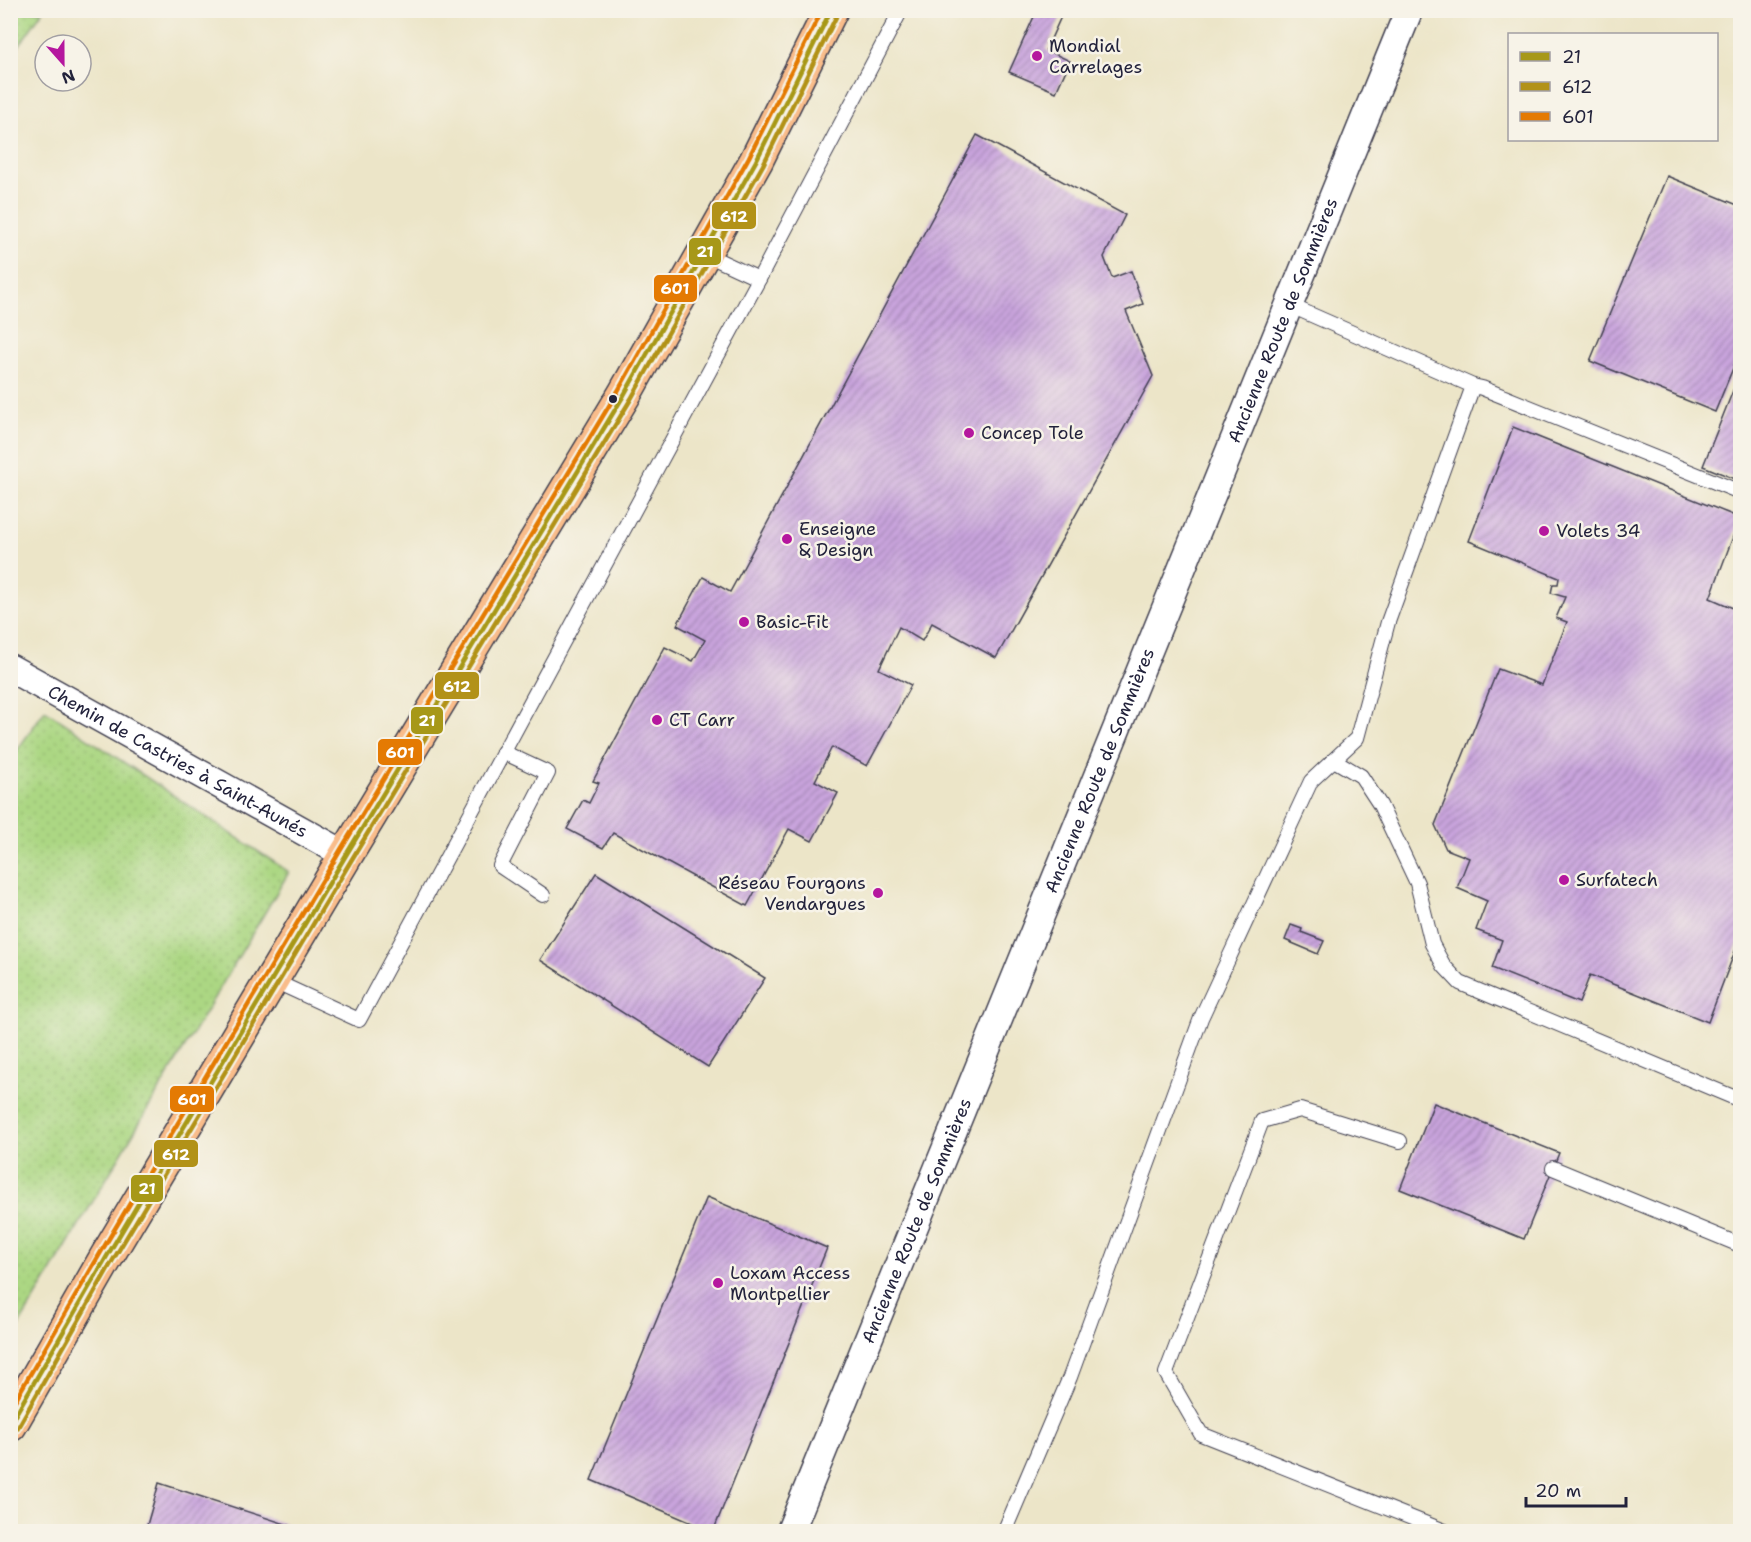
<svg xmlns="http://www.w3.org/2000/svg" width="1751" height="1542" font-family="'Shantell Sans',sans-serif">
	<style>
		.grass { fill: url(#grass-dots); stroke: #677c5f; stroke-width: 1.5 }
		.building { fill: url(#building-hatch) }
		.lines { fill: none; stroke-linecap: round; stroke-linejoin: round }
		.service-casing { stroke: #403f50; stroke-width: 16 }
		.minor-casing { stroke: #403f50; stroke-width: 30 }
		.primary-casing { stroke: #403f50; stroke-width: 36 }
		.service { stroke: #fff; stroke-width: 14 }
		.minor { stroke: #fff; stroke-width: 27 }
		.primary { stroke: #f9bc8a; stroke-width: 33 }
		.bus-1-casing { stroke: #f7f3e8; stroke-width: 9 }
		.bus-2-casing { stroke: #f7f3e8; stroke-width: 9 }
		.bus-3-casing { stroke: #f7f3e8; stroke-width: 9 }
		.bus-1 { stroke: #a79818; stroke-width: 4.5 }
		.bus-2 { stroke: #b29218; stroke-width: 4.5 }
		.bus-3 { stroke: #e47a03; stroke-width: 4.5 }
		.poi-dot { fill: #b5179e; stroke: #f7f3e8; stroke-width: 2 }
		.bus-dot { fill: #22223b; stroke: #f7f3e8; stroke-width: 2 }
		.labels { text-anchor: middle; stroke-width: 5; stroke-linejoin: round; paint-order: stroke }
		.poi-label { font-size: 18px; fill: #22223b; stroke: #f7f3e8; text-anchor: start }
		.street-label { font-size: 18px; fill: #22223b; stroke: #f7f3e8 }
		.line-badge { stroke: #f7f3e8; stroke-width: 2 }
		.badge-label { font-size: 16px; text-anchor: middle; font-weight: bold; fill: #fff }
	</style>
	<defs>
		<pattern id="grass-dots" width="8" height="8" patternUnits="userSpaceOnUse" patternTransform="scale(1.5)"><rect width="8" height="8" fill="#acd783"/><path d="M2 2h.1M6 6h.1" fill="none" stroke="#94b872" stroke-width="1.8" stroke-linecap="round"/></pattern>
		<pattern id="building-hatch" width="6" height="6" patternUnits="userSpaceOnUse" patternTransform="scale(1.5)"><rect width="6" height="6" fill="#c9a4dd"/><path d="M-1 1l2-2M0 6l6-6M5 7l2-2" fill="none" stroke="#a385b4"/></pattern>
	</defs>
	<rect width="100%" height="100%" fill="#f7f3e8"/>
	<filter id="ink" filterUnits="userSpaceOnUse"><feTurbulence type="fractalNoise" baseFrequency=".0167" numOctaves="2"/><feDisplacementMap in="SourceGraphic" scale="12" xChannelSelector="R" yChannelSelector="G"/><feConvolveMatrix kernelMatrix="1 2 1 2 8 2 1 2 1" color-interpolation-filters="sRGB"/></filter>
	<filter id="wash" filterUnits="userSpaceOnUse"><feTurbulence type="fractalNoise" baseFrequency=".008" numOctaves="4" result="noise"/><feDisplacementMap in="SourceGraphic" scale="24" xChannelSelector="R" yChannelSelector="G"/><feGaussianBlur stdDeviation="1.35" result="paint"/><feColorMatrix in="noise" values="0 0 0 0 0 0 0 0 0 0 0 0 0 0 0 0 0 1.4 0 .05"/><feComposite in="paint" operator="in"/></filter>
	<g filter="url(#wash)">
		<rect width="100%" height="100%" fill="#ece5c8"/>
		<g class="grass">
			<polygon points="11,10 43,11 11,57 10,11"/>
			<polygon points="45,710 289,872 11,1339 11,759"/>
		</g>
		<g id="blocks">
			<g class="building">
				<polygon points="1037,10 1064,10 1046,50 1070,61 1056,92 1009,72"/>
				<polygon points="977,135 1125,215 1104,257 1112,278 1131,271 1143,304 1126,311 1153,376 996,658 932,623 922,641 899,627 879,669 911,685 867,766 832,747 815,781 838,793 812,841 789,829 747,906 613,833 603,848 567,829 583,800 589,803 599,783 593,781 665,647 693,661 705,640 677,625 703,577 730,592"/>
				<polygon points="1667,176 1740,206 1740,351 1715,412 1590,361"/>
				<polygon points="1740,373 1740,481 1703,466"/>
				<polygon points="1513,427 1740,518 1710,598 1740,611 1740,938 1708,1022 1590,975 1579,1003 1492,968 1502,940 1476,930 1487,901 1457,888 1469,858 1446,849 1435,825 1498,669 1542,685 1567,622 1556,618 1565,597 1551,593 1553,584 1558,584 1559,578 1469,541"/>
				<polygon points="596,873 765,978 708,1067 540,960"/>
				<polygon points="1291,925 1302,929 1301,932 1324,941 1318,954 1285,940"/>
				<polygon points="1434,1103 1559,1153 1524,1239 1400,1189"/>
				<polygon points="707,1197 827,1248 713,1532 591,1480"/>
				<polygon points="159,1483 307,1531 307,1532 145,1532"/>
			</g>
		</g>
	</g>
	<g filter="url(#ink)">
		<use href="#blocks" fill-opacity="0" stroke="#403f50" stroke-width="1.5"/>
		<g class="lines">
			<defs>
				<g id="service">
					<polyline points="759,279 901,10"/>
					<polyline points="1473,386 1482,388 1740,492"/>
					<polyline points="503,752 548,773 500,866 543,895"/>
					<polyline points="1334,760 1361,776 1380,805 1417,883 1432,944 1444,966 1460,983 1740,1100"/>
					<polyline points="272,980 359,1020 759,279 705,254"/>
					<polyline points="1400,1141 1300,1110 1262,1121 1166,1373 1201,1434 1447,1532"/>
					<polyline points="1553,1168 1740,1245"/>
					<polyline points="1004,1532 1070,1377 1201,1018 1311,781 1357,738 1388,622 1473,386 1289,305"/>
				</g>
				<g id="minor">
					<path id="s1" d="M 10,668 L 346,855"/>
					<path id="s2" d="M 790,1532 L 1409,10"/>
				</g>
				<polyline id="primary" points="10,1425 107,1256 346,855 624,395 756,161 831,10"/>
			</defs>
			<use href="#service" class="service-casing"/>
			<use href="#minor" class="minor-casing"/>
			<use href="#primary" class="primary-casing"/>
			<use href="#service" class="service"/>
			<use href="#minor" class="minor"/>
			<use href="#primary" class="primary"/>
			<defs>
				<polyline id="bus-1" points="10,1424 107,1256 346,855 624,395 756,161 831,10"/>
				<polyline id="bus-2" points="17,1429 113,1260 352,859 631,399 763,165 838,13"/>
				<polyline id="bus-3" points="10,1409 101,1252 340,851 618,391 749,157 822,10"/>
			</defs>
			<use href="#bus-1" class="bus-1-casing"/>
			<use href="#bus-2" class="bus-2-casing"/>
			<use href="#bus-3" class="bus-3-casing"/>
			<use href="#bus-1" class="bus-1"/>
			<use href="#bus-2" class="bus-2"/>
			<use href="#bus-3" class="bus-3"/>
		</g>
	</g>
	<g class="poi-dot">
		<circle cx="1037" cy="56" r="6"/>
		<circle cx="969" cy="433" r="6"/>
		<circle cx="1544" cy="531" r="6"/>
		<circle cx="787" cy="539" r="6"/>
		<circle cx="744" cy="622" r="6"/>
		<circle cx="657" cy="720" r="6"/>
		<circle cx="1564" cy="880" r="6"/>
		<circle cx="878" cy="893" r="6"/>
		<circle cx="718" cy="1283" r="6"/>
	</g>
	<circle class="bus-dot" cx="613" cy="399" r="5"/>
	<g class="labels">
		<g class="poi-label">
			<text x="1049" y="52">Mondial<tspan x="1049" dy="21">Carrelages</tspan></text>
			<text x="981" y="439">Concep Tole</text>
			<text x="799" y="535">Enseigne<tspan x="799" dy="21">&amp; Design</tspan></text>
			<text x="1556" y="537">Volets 34</text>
			<text x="756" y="628">Basic-Fit</text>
			<text x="669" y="726">CT Carr</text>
			<text x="1576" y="886">Surfatech</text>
			<text x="866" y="889" text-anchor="end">Réseau Fourgons<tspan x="866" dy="21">Vendargues</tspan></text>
			<text x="730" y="1279">Loxam Access<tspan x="730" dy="21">Montpellier</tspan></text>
		</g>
		<g class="street-label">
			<text dy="6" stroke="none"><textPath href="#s2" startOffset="1308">Ancienne Route de Sommières</textPath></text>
			<text dy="6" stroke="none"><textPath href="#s1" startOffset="192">Chemin de Castries à Saint-Aunés</textPath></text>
			<text dy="6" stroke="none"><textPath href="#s2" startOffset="822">Ancienne Route de Sommières</textPath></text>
			<text dy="6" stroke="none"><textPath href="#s2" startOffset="336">Ancienne Route de Sommières</textPath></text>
		</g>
	</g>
	<g class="line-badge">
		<rect x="711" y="201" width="46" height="29" rx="6" fill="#b29218"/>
		<rect x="688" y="237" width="34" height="29" rx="6" fill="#a79818"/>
		<rect x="653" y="274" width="45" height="29" rx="6" fill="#e47a03"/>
		<rect x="434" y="671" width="46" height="29" rx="6" fill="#b29218"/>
		<rect x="410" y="706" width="34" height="29" rx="6" fill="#a79818"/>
		<rect x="377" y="738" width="46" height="28" rx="6" fill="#e47a03"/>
		<rect x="169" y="1085" width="46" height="28" rx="6" fill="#e47a03"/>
		<rect x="153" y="1139" width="46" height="29" rx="6" fill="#b29218"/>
		<rect x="130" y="1174" width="34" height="29" rx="6" fill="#a79818"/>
	</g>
	<g class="badge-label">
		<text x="734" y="222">612</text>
		<text x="705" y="257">21</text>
		<text x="675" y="294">601</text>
		<text x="457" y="692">612</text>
		<text x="427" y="726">21</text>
		<text x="400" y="758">601</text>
		<text x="192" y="1105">601</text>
		<text x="176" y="1160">612</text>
		<text x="147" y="1194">21</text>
	</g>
	<rect width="1751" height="1542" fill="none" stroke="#f7f3e8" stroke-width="36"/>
	<rect x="1508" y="33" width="210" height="108" fill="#f7f3e8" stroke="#a29fa3" stroke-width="1.5"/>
	<rect x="1520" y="52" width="30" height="9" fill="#a79818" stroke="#a29fa3" stroke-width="1.5"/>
	<text x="1562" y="63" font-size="18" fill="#22223b">21</text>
	<rect x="1520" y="82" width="30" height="9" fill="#b29218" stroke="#a29fa3" stroke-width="1.5"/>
	<text x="1562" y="93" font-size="18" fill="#22223b">612</text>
	<rect x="1520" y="112" width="30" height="9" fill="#e47a03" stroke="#a29fa3" stroke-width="1.5"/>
	<text x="1562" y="123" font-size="18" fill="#22223b">601</text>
	<g transform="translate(63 63) rotate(159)"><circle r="28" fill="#f7f3e8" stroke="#a29fa3" stroke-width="1.5"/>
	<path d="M0-4.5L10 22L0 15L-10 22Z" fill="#b5179e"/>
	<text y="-9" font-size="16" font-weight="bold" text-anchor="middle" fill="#22223b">N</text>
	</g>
	<path d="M1526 1497v9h100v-9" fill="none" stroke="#22223b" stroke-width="3"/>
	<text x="1535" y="1497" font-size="18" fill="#22223b" stroke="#f7f3e8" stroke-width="4.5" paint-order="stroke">20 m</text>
</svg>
